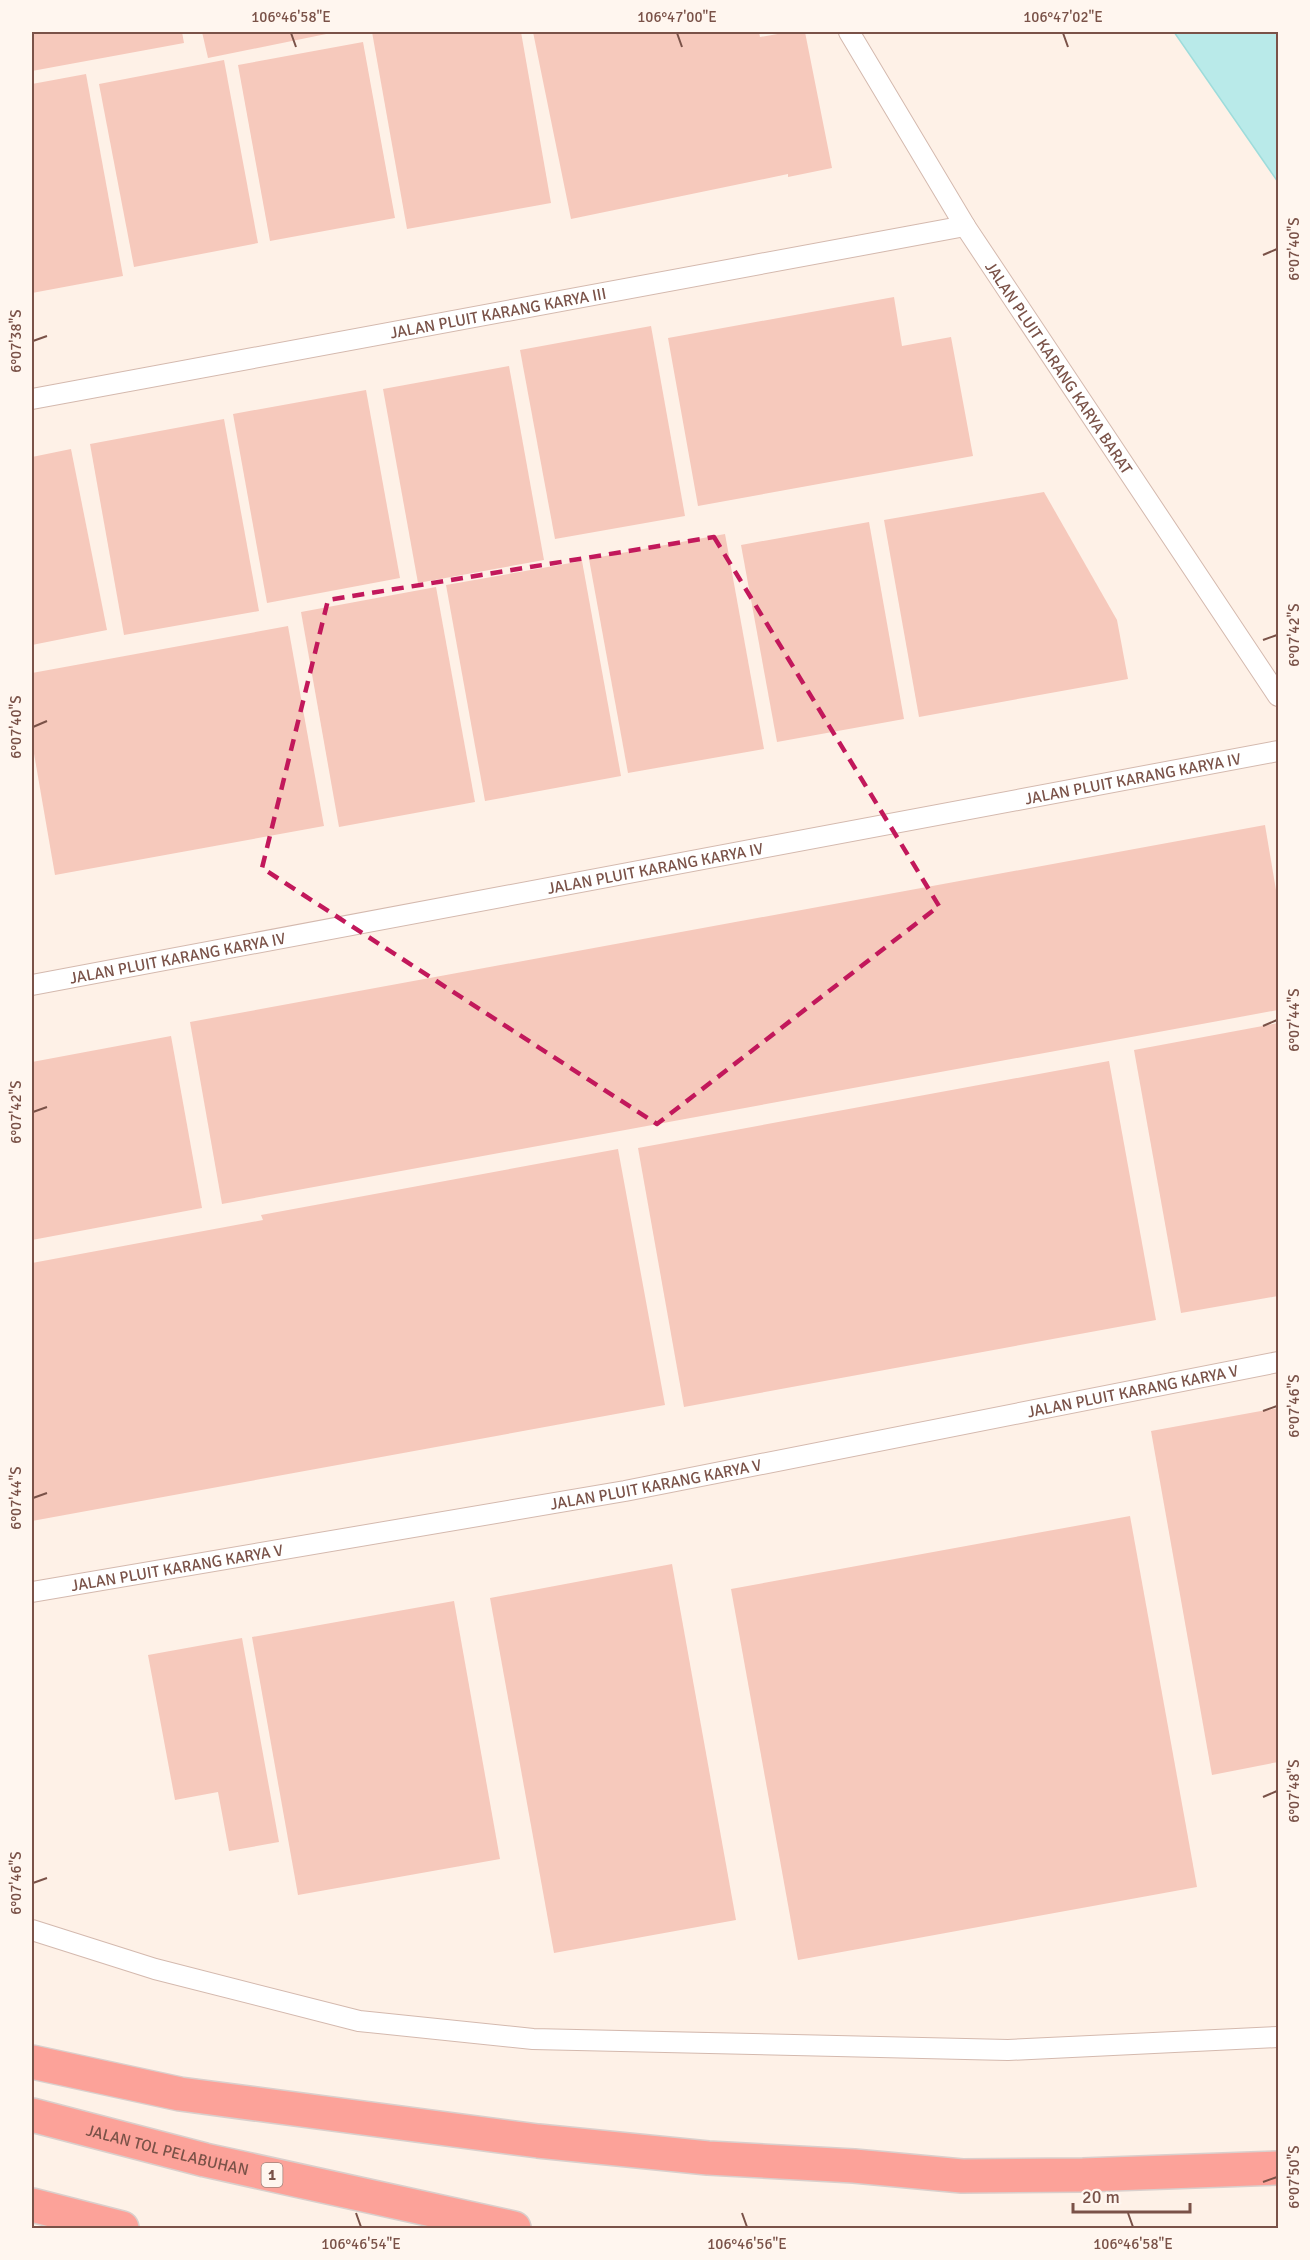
<svg xmlns="http://www.w3.org/2000/svg" width="1310" height="2260" font-family="Signika,sans-serif">
	<style>
		.water { fill: #b9eae9; stroke: #9edcdb; stroke-width: 1.5 }
		.building { fill: #f6c9bc }
		.lines { fill: none; stroke-linecap: round; stroke-linejoin: round }
		.lane-casing { stroke: #d4b9ae; stroke-width: 22 }
		.highway-casing { stroke: #dacfcc; stroke-width: 36 }
		.lane { stroke: #fff; stroke-width: 20 }
		.highway { stroke: #fca299; stroke-width: 33 }
		.marked { fill: none; stroke: #c2185b; stroke-width: 4.5; stroke-dasharray: 12 8; stroke-linejoin: round }
		.ticks { fill: none; stroke: #7a5248; stroke-width: 2 }
		.labels { text-anchor: middle; stroke-width: 5; stroke-linejoin: round; paint-order: stroke }
		.shield { fill: #fff6ef; stroke: #a2837a; stroke-width: 1.5 }
		.shield-label { font-size: 15px; font-weight: bold; fill: #7a5248 }
		.street-label { font-size: 16px; fill: #7a5248; stroke: #fff6ef }
		.neatline { fill: none; stroke: #7a5248; stroke-width: 2 }
		.ticks-label { font-size: 15px; text-anchor: middle; fill: #7a5248 }
	</style>
	<rect width="100%" height="100%" fill="#fef1e7"/>
	<polygon class="water" points="1174,32 1278,32 1278,182"/>
	<g class="building">
		<polygon points="32,32 182,32 184,43 32,71"/>
		<polygon points="202,32 331,32 331,33 208,58"/>
		<polygon points="372,32 521,32 551,203 407,229"/>
		<polygon points="533,32 759,32 760,37 789,32 805,32 832,168 788,177 788,174 571,219"/>
		<polygon points="363,42 395,218 270,241 238,65"/>
		<polygon points="224,60 258,243 134,267 99,84"/>
		<polygon points="86,74 123,276 32,293 32,84"/>
		<polygon points="894,297 902,346 951,337 973,456 698,506 668,338"/>
		<polygon points="651,326 685,516 555,539 520,350"/>
		<polygon points="509,366 544,560 418,583 383,389"/>
		<polygon points="366,390 400,578 267,603 233,414"/>
		<polygon points="224,419 259,611 124,635 90,444"/>
		<polygon points="71,449 107,630 32,645 32,457"/>
		<polygon points="1044,492 1117,620 1128,679 919,717 884,520"/>
		<polygon points="869,522 904,719 777,742 741,545"/>
		<polygon points="725,534 764,749 628,773 589,559"/>
		<polygon points="582,561 621,776 485,801 446,585"/>
		<polygon points="436,587 475,802 339,827 301,612"/>
		<polygon points="288,626 324,826 55,875 32,742 32,673"/>
		<polygon points="1265,825 1278,902 1278,1010 222,1204 190,1022"/>
		<polygon points="1278,1023 1278,1296 1181,1313 1134,1050"/>
		<polygon points="171,1036 202,1208 32,1240 32,1062"/>
		<polygon points="1109,1061 1156,1320 684,1407 638,1148"/>
		<polygon points="618,1149 665,1405 32,1521 32,1263 263,1220 261,1215"/>
		<polygon points="1278,1408 1278,1762 1212,1775 1151,1431"/>
		<polygon points="1130,1516 1197,1887 798,1960 731,1589"/>
		<polygon points="672,1564 736,1920 554,1953 490,1598"/>
		<polygon points="454,1601 500,1859 298,1895 252,1637"/>
		<polygon points="242,1638 279,1842 229,1851 218,1792 175,1800 148,1655"/>
	</g>
	<g class="lines">
		<defs>
			<g id="lane">
				<path id="s1" d="M 849,32 L 965,226 L 1278,696"/>
				<path id="s2" d="M 32,399 L 965,226"/>
				<path id="s3" d="M 32,985 L 1278,751"/>
				<path id="s4" d="M 32,1592 L 625,1491 L 1278,1362"/>
				<polyline points="32,1930 155,1969 359,2021 533,2039 1008,2050 1278,2037"/>
			</g>
			<g id="highway">
				<polyline points="32,2062 180,2094 538,2141 708,2158 854,2166 962,2176 1083,2175 1278,2168"/>
				<path id="s5" d="M 32,2115 L 205,2160 L 514,2228"/>
				<polyline points="32,2205 122,2228"/>
			</g>
		</defs>
		<use href="#lane" class="lane-casing"/>
		<use href="#highway" class="highway-casing"/>
		<use href="#lane" class="lane"/>
		<use href="#highway" class="highway"/>
	</g>
	<path class="marked" d="M 714,537 L 939,906 L 657,1124 L 262,868 L 328,600 Z"/>
	<path class="ticks" d="M 291,33 L 296,47M 677,33 L 682,47M 1063,33 L 1068,47M 1263,255 L 1277,249M 33,341 L 47,336M 1263,640 L 1277,635M 33,727 L 47,721M 1263,1026 L 1277,1020M 33,1112 L 47,1107M 1263,1411 L 1277,1406M 33,1498 L 47,1493M 1263,1797 L 1277,1791M 33,1883 L 47,1878M 1263,2182 L 1277,2177M 356,2213 L 361,2227M 742,2213 L 747,2227M 1128,2213 L 1133,2227"/>
	<g class="labels">
		<rect class="shield" x="261.5" y="2163" width="21" height="24" rx="4.5"/>
		<g class="shield-label">
			<text x="272" y="2180">1</text>
		</g>
		<g class="street-label">
			<text dy="6" stroke="none"><textPath href="#s2" startOffset="474">JALAN PLUIT KARANG KARYA III</textPath></text>
			<text dy="6" stroke="none"><textPath href="#s1" startOffset="396">JALAN PLUIT KARANG KARYA BARAT</textPath></text>
			<text dy="6" stroke="none"><textPath href="#s3" startOffset="1120">JALAN PLUIT KARANG KARYA IV</textPath></text>
			<text dy="6" stroke="none"><textPath href="#s3" startOffset="634">JALAN PLUIT KARANG KARYA IV</textPath></text>
			<text dy="6" stroke="none"><textPath href="#s3" startOffset="148">JALAN PLUIT KARANG KARYA IV</textPath></text>
			<text dy="6" stroke="none"><textPath href="#s4" startOffset="1119">JALAN PLUIT KARANG KARYA V</textPath></text>
			<text dy="6" stroke="none"><textPath href="#s4" startOffset="633">JALAN PLUIT KARANG KARYA V</textPath></text>
			<text dy="6" stroke="none"><textPath href="#s4" startOffset="147">JALAN PLUIT KARANG KARYA V</textPath></text>
			<text dy="6" stroke="none"><textPath href="#s5" startOffset="140">JALAN TOL PELABUHAN</textPath></text>
		</g>
	</g>
	<rect width="1310" height="2260" fill="none" stroke="#fff6ef" stroke-width="66"/>
	<path d="M1073 2203v9h117v-9" fill="none" stroke="#7a5248" stroke-width="3"/>
	<text x="1082" y="2203" font-size="18" fill="#7a5248" stroke="#fff6ef" stroke-width="4.5" paint-order="stroke">20 m</text>
	<rect x="33" y="33" width="1244" height="2194" class="neatline"/>
	<g class="ticks-label">
		<text x="291" y="22">106°46'58"E</text>
		<text x="677" y="22">106°47'00"E</text>
		<text x="1063" y="22">106°47'02"E</text>
		<text transform="translate(1294 249) rotate(-90)" y="5">6°07'40"S</text>
		<text transform="translate(16 341) rotate(-90)" y="5">6°07'38"S</text>
		<text transform="translate(1294 635) rotate(-90)" y="5">6°07'42"S</text>
		<text transform="translate(16 727) rotate(-90)" y="5">6°07'40"S</text>
		<text transform="translate(1294 1020) rotate(-90)" y="5">6°07'44"S</text>
		<text transform="translate(16 1112) rotate(-90)" y="5">6°07'42"S</text>
		<text transform="translate(1294 1406) rotate(-90)" y="5">6°07'46"S</text>
		<text transform="translate(16 1498) rotate(-90)" y="5">6°07'44"S</text>
		<text transform="translate(1294 1791) rotate(-90)" y="5">6°07'48"S</text>
		<text transform="translate(16 1883) rotate(-90)" y="5">6°07'46"S</text>
		<text transform="translate(1294 2177) rotate(-90)" y="5">6°07'50"S</text>
		<text x="361" y="2249">106°46'54"E</text>
		<text x="747" y="2249">106°46'56"E</text>
		<text x="1133" y="2249">106°46'58"E</text>
	</g>
</svg>
